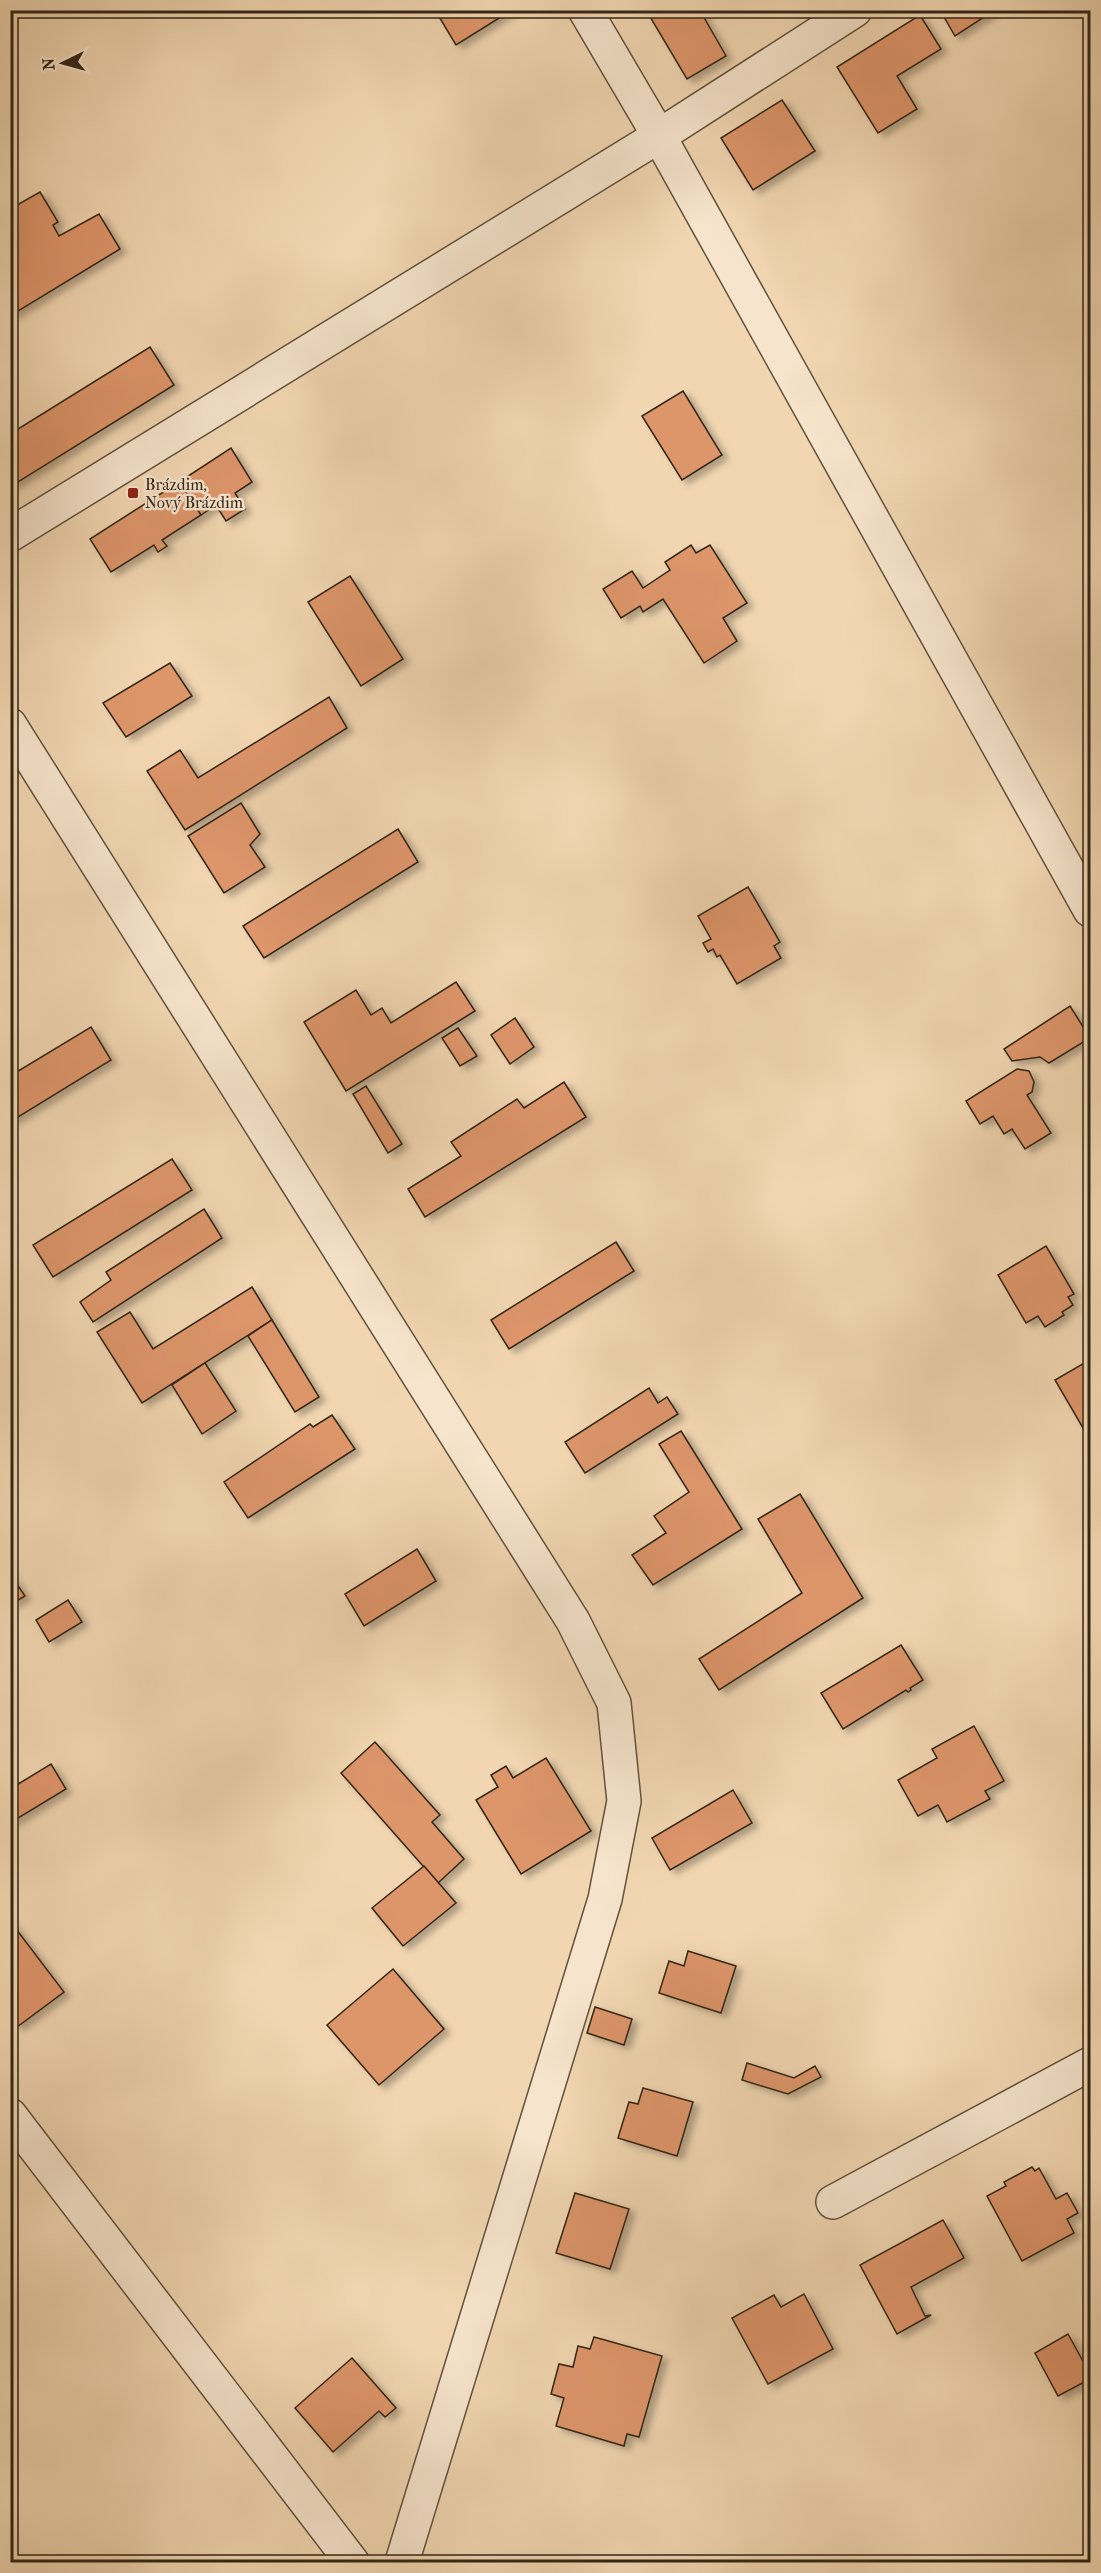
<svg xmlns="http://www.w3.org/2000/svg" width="1101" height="2573" font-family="'IM FELL French Canon',serif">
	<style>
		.building { fill: #dd956a; stroke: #312616; stroke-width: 1.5; filter: url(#shadow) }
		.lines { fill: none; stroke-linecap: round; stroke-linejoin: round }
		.minor-casing { stroke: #61523d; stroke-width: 36 }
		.tertiary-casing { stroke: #61523d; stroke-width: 36 }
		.minor { stroke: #f6e4cc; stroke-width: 33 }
		.tertiary { stroke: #f6e4cc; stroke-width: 33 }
		.poi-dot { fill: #8f2418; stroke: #f6e4cc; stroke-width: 2 }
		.labels { text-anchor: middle; stroke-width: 5; stroke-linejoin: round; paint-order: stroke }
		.poi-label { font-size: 16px; fill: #312616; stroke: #f6e4cc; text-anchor: start }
	</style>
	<defs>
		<filter id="shadow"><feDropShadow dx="6" dy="4" stdDeviation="3" flood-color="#0004"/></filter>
	</defs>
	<rect width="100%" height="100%" fill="#f1d6b1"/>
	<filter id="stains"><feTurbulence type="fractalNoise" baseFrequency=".00333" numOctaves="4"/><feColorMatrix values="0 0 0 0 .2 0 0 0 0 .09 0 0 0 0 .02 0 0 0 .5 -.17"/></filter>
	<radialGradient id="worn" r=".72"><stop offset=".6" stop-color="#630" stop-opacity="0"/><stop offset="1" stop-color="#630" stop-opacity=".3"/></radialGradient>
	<g class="building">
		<polygon points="435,10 512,10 456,45"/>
		<polygon points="646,10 708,10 702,14 726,56 687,79"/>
		<polygon points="940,10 995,10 955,36"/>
		<polygon points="920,15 941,49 897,76 917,109 878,133 837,67"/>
		<polygon points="782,100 815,151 753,190 721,138"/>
		<polygon points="40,192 58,222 53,225 59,236 99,214 120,249 10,316 10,209"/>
		<polygon points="150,347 174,385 10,487 10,434"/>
		<polygon points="683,391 722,455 682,480 642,416"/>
		<polygon points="231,448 252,482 235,493 245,509 226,521 216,505 201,515 179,482"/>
		<polygon points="179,482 201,515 162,540 167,546 158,552 154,545 111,572 90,539"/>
		<polygon points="691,545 696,553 710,545 747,603 723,618 737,641 704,663 663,599 643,612 640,606 621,618 603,589 632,571 643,588 670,570 665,562"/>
		<polygon points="350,576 403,659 361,686 308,602"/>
		<polygon points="170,663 192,696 126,737 103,703"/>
		<polygon points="329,697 347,728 185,830 147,771 180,750 198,778"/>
		<polygon points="241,803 260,834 250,845 265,867 224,893 188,836"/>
		<polygon points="398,829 418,862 264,958 243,926"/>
		<polygon points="748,887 780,942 774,946 781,958 737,984 720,955 717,957 713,949 708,952 703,943 711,939 698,916"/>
		<polygon points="456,982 475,1011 346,1091 304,1022 356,990 371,1015 382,1008 391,1023"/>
		<polygon points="1070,1006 1090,1038 1049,1063 1040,1057 1012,1061 1004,1049"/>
		<polygon points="515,1018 534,1047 510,1064 491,1035"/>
		<polygon points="91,1027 111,1060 10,1122 10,1076"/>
		<polygon points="458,1028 477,1056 460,1066 442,1038"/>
		<polygon points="1017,1069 1029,1071 1034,1082 1032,1092 1027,1095 1051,1133 1025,1149 1012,1129 1004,1134 993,1116 980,1124 966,1101"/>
		<polygon points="564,1082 586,1117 425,1217 408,1189 461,1156 451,1142 517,1099 524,1108"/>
		<polygon points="366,1086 402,1144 388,1153 353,1094"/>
		<polygon points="172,1159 192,1190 53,1277 33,1245"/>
		<polygon points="204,1209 222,1238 93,1322 80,1302 111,1280 106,1272"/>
		<polygon points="616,1242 634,1271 509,1349 491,1320"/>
		<polygon points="1046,1246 1074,1294 1068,1297 1073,1305 1062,1312 1064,1315 1045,1327 1038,1316 1026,1323 998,1275"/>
		<polygon points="252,1287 272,1320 142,1403 97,1332 130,1312 153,1349"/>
		<polygon points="272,1320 319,1397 295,1412 248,1336"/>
		<polygon points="1086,1362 1090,1370 1090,1440 1055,1380"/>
		<polygon points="205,1363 236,1411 202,1434 172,1385"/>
		<polygon points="649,1388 658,1403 667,1397 678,1414 585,1473 565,1442"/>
		<polygon points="332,1415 355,1449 248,1518 224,1482 310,1424 313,1427"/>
		<polygon points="681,1431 742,1529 653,1585 632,1555 666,1533 654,1516 689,1492 659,1444"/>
		<polygon points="800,1494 863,1598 719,1690 699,1659 802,1593 758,1519"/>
		<polygon points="417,1549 436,1581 364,1626 345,1594"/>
		<polygon points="10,1574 25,1596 10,1605"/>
		<polygon points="68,1600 82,1622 49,1642 36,1620"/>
		<polygon points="901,1645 923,1680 910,1688 911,1690 908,1692 906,1690 843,1729 821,1693"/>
		<polygon points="974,1726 1004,1781 985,1791 990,1799 947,1822 938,1805 918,1816 898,1780 937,1758 932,1749"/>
		<polygon points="375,1742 440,1815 432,1822 464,1859 438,1883 341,1773"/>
		<polygon points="546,1758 591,1831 521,1874 476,1800 498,1787 491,1775 506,1766 513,1778"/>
		<polygon points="51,1764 66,1789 10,1823 10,1789"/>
		<polygon points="733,1790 752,1823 670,1870 652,1838"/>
		<polygon points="424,1866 456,1903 403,1946 372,1908"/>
		<polygon points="10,1921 64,1992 17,2027 10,2018"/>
		<polygon points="688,1951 736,1966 721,2013 659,1993 669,1961 684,1966"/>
		<polygon points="393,1969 444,2029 379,2085 327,2025"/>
		<polygon points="595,2007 632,2019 624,2045 587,2033"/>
		<polygon points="747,2063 794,2078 815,2066 821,2077 788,2094 742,2080"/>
		<polygon points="643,2088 693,2102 677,2156 618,2138 629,2102 638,2104"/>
		<polygon points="1032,2167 1035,2171 1039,2168 1056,2199 1067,2193 1078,2213 1067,2219 1074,2233 1022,2261 987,2196 1006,2186 1004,2182"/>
		<polygon points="575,2193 629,2209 610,2269 556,2253"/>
		<polygon points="943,2220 964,2258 911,2287 925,2316 931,2315 897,2334 860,2265"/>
		<polygon points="804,2294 833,2349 768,2384 732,2318 774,2295 781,2307"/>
		<polygon points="1068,2334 1090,2374 1090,2379 1058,2396 1035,2353"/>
		<polygon points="594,2337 662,2356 639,2437 627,2434 624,2446 556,2426 564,2398 551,2394 559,2364 573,2367 578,2346 590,2349"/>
		<polygon points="352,2358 396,2408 385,2417 379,2411 333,2452 295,2408"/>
	</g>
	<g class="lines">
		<defs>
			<g id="minor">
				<polyline points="659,136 855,10"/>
				<polyline points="10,725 573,1621 614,1703 624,1801 605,1899 402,2562"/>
				<polyline points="10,2115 352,2562"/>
				<polyline points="833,2202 1090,2064"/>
			</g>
			<g id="tertiary">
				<polyline points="585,10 659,136 1090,910"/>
				<polyline points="10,535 659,136"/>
			</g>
		</defs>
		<use href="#minor" class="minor-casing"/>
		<use href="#tertiary" class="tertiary-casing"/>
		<use href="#minor" class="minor"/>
		<use href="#tertiary" class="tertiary"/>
	</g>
	<rect class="poi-dot" x="127" y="487" width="12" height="12" rx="3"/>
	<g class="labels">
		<g class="poi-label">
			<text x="145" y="490">Brázdim,<tspan x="145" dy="18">Nový Brázdim</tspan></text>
		</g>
	</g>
	<rect width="1101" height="2573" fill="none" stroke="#f1d6b1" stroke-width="36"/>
	<rect x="12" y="12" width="1077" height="2549" fill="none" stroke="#312616" stroke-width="3"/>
	<rect x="18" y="18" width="1065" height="2537" fill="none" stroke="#312616" stroke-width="1.5"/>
	<g transform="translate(63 63) rotate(265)" stroke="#f6e4cc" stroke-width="4.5" paint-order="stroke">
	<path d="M0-4.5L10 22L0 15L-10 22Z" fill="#312616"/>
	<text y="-9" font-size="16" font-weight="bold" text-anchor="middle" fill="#312616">N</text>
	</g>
	<rect width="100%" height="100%" filter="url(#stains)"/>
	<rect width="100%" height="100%" fill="url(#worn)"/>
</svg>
